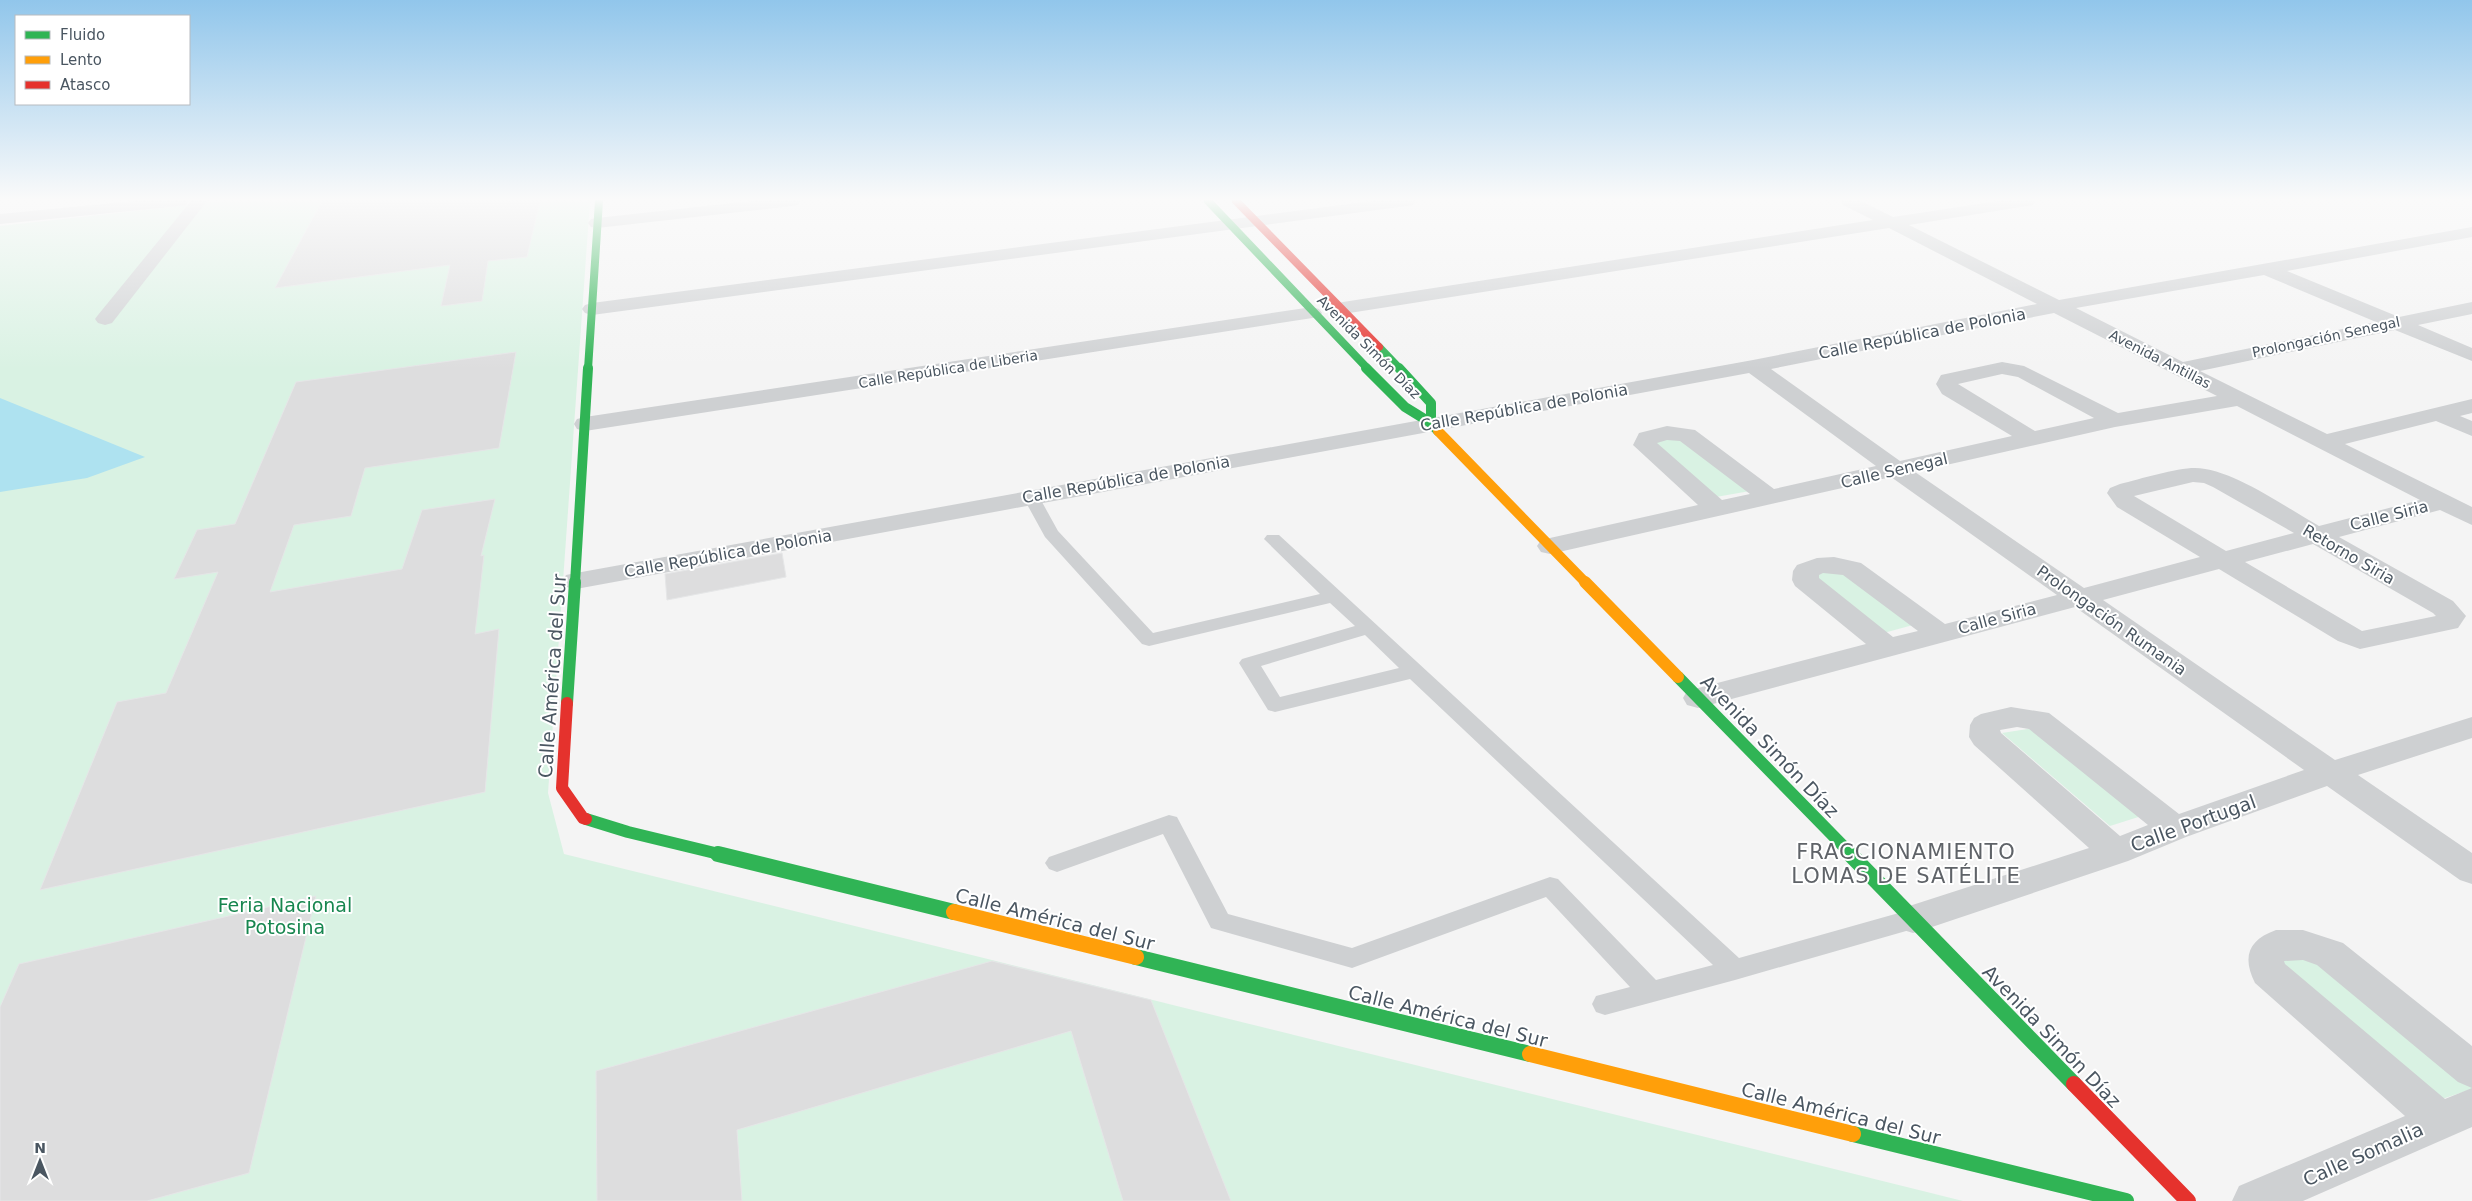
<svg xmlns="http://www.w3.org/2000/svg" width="2472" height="1201" font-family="'DejaVu Sans',sans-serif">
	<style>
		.green { fill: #d9f2e3 }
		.water { fill: #aee2f0 }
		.building { fill: #ddddde; stroke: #e5e6e7 }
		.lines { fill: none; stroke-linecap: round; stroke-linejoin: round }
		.lane { fill: #ced0d2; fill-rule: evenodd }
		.street { fill: #ced0d2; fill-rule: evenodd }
		.fast-far3 { stroke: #30b455; stroke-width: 8 }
		.fast-far2 { stroke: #30b455; stroke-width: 10 }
		.fast-far1 { stroke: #30b455; stroke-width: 12 }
		.fast { stroke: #30b455; stroke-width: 16 }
		.slow-far2 { stroke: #ff9f0a; stroke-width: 10 }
		.slow-far1 { stroke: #ff9f0a; stroke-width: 12 }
		.slow { stroke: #ff9f0a; stroke-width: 16 }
		.jam-far2 { stroke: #e5322d; stroke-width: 8 }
		.jam-far1 { stroke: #e5322d; stroke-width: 12 }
		.jam { stroke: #e5322d; stroke-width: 16 }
		.labels { text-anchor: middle; stroke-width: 4; stroke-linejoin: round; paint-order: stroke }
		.far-street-label { font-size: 14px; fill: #4a5661; stroke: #fff }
		.street-label { font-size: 16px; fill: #4a5661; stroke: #fff }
		.near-street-label { font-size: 19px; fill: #4a5661; stroke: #fff }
		.near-park-label { font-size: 19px; fill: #17864f; stroke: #fff }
		.near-neighbourhood-label { font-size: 21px; letter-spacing: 1px; fill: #5f6368; stroke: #fff }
	</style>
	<rect width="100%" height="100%" fill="#f4f4f4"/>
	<g class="green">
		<polygon points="226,201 590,201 548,793 564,854 1963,1201 0,1201 0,226"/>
		<polygon points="1679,436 1750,491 1716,497 1650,444"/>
		<polygon points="1840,565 1913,625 1880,634 1804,572"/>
		<polygon points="2046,726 2151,813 2110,826 2002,733"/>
		<polygon points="2321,942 2472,1085 2472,1089 2433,1102 2271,958"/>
	</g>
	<polygon class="water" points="0,398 145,457 87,478 0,492"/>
	<g class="building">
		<polygon points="322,201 540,201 527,257 488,261 482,301 441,306 450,265 275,288"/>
		<polygon points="516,352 499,448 365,468 351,516 294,525 270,592 402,569 422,510 495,499 481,556 484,555 475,634 499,629 485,792 40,890 117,702 166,693 218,572 174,579 197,530 235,524 296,382"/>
		<polygon points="782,553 786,577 667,600 665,574"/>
		<polygon points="316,896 249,1173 147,1201 0,1201 0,1007 19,964"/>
		<polygon points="992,961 1151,1000 1231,1201 1123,1201 1071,1031 737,1130 742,1201 597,1201 596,1071"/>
	</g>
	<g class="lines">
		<path class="lane" d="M 1031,492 L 1037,493 L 1058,531 L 1153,633 L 1320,594 L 1264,539 L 1267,535 L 1279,535 L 1739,958 L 1913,909 L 1922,912 L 1925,919 L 1922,926 L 1913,929 L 1735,980 L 1605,1015 L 1596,1012 L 1592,1004 L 1596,996 L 1630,987 L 1546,897 L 1352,968 L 1211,928 L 1163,834 L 1057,872 L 1049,869 L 1045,863 L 1049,857 L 1169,815 L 1177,817 L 1228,914 L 1352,948 L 1550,877 L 1558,879 L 1656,980 L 1713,965 L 1410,679 L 1275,712 L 1268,710 L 1239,663 L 1242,659 L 1355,626 L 1330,603 L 1149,646 L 1142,644 L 1045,537 L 1023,497 L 1025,493 ZM 1365,635 L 1399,668 L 1280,697 L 1261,666 Z"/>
		<g class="street">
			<polygon points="134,201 188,201 186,205 180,206 0,224 0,214"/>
			<polygon points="191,201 207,201 112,323 105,325 98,323 95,319 98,315"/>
			<polygon points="751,201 800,201 798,205 792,206 597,228 591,227 588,223 591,219 597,218"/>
			<polygon points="1372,201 1415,201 1413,205 1407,206 592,315 585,313 582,309 585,305 592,303"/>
			<path d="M 1841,201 L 1861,201 L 1893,217 L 1998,201 L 2035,201 L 2033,205 L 2027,206 L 1909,225 L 2059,300 L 2472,227 L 2472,237 L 2287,271 L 2399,317 L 2472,302 L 2472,314 L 2418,325 L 2472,348 L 2472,361 L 2395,330 L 2200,371 L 2327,434 L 2472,399 L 2472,413 L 2460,416 L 2472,421 L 2472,436 L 2436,421 L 2345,444 L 2472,507 L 2472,525 L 2440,510 L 2339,537 L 2453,601 L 2466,616 L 2458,628 L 2360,649 L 2338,641 L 2219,569 L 2103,600 L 2335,760 L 2472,717 L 2472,738 L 2358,775 L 2472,853 L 2472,884 L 2460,880 L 2327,786 L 2186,837 L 2128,861 L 1926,929 L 1913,933 L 1900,929 L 1895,919 L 1900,909 L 2089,848 L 1974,745 L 1969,737 L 1970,725 L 1974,718 L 1981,714 L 2011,707 L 2049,713 L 2179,814 L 2304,770 L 2075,607 L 1698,708 L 1687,705 L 1683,698 L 1687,691 L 1866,644 L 1795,586 L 1792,580 L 1793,571 L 1797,565 L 1817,558 L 1834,557 L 1861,563 L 1945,624 L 2057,595 L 1891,477 L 1550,554 L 1541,552 L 1537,546 L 1541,540 L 1698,505 L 1633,445 L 1639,433 L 1667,426 L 1695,430 L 1774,489 L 1876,466 L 1749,373 L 576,589 L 566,587 L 563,581 L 566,575 L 576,573 L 1753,360 L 2037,304 L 1889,228 L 1343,314 L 1336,312 L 1333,308 L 1336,304 L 1343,302 L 1873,220 L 1843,205 ZM 2264,275 L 2376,322 L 2183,362 L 2076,308 ZM 2054,313 L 2217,396 L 2118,413 L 2024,366 L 2002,362 L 1941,375 L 1936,384 L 1942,394 L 2012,436 L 1900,461 L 1771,369 ZM 2002,374 L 2018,377 L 2094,418 L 2035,431 L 1958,384 ZM 2237,406 L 2420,500 L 2319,526 C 2287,508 2231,468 2195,468 C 2176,468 2140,479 2120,484 L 2110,488 L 2107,493 L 2117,507 L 2200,557 L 2084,588 L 1915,472 L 2115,427 ZM 1667,440 L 1680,441 L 1750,494 L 1722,500 L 1657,443 ZM 2193,482 L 2204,483 L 2213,487 L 2294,533 L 2226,551 L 2134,496 ZM 2313,544 L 2433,613 L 2436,616 L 2362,631 L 2245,562 ZM 1823,573 L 1843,575 L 1918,631 L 1893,637 L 1819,578 L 1819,575 ZM 2017,727 L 2029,729 L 2148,825 L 2120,836 L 2001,733 L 2000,730 Z"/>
			<polygon points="1312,307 1319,309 1322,313 1319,317 585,431 577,429 574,424 577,419 585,417"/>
			<path d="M 2276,930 L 2303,930 L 2343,943 L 2472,1046 L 2472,1088 L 2458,1082 L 2317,965 L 2303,960 L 2284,961 L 2285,964 L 2445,1099 L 2472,1088 L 2472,1127 L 2303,1201 L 2232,1201 L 2239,1186 L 2405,1116 L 2255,983 C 2242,957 2248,940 2276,930 Z"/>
		</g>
		<g class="fast-far3">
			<polyline points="1208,201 1368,369"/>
			<polyline points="1379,347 1400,369"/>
			<polyline points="588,369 599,201"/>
		</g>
		<g class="fast-far2">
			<polyline points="1366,368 1405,407 1431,423 1438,431"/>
			<polyline points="1399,368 1431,403 1431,423"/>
			<polyline points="575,583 588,368"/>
		</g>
		<g class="fast-far1">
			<polyline points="1678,677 1852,855"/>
			<polyline points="567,703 575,582"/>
			<polyline points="586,819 628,832 723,855"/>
		</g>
		<g class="fast">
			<polyline points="718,854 954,912"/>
			<polyline points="1850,854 2074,1084"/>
			<polyline points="1136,957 1530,1054"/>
			<polyline points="1853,1134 2126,1201"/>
		</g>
		<polyline class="slow-far2" points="1438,431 1586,583"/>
		<polyline class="slow-far1" points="1585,582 1678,677"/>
		<g class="slow">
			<polyline points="954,912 1136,957"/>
			<polyline points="1530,1054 1853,1134"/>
		</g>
		<polyline class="jam-far2" points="1236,201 1379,347"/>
		<polyline class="jam-far1" points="567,703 562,788 583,818 586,819"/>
		<polyline class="jam" points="2074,1084 2188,1201"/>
	</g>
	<linearGradient id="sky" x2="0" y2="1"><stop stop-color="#91c6eb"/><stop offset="0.54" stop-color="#fafafa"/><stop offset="1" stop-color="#fafafa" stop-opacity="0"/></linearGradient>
	<rect width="2472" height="369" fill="url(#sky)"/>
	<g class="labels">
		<g class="far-street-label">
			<text transform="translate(2326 337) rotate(-12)" y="5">Prolongación Senegal</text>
			<text transform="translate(1369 347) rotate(45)" y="5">Avenida Simón Díaz</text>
			<text transform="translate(2160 359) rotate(27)" y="5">Avenida Antillas</text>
			<text transform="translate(948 369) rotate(-9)" y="5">Calle República de Liberia</text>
		</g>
		<g class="street-label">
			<text transform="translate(1922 333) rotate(-11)" y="6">Calle República de Polonia</text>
			<text transform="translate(1524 407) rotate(-10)" y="6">Calle República de Polonia</text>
			<text transform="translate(1894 470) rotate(-13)" y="6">Calle Senegal</text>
			<text transform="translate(1126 479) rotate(-10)" y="6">Calle República de Polonia</text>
			<text transform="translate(2389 515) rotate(-14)" y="6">Calle Siria</text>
			<text transform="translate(728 553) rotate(-10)" y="6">Calle República de Polonia</text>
			<text transform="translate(2349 554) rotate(30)" y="6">Retorno Siria</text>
			<text transform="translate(1997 618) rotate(-15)" y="6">Calle Siria</text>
			<text transform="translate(2112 620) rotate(35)" y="6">Prolongación Rumania</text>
		</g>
		<g class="near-street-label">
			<text transform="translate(552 676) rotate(-86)" y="7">Calle América del Sur</text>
			<text transform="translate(1770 746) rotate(46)" y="7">Avenida Simón Díaz</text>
			<text transform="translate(2193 823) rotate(-20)" y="7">Calle Portugal</text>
			<text transform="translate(1055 919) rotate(14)" y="7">Calle América del Sur</text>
			<text transform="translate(1448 1016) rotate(14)" y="7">Calle América del Sur</text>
			<text transform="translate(2052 1036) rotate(46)" y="7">Avenida Simón Díaz</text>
			<text transform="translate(1841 1113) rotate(14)" y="7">Calle América del Sur</text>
			<text transform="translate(2363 1154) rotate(-24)" y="7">Calle Somalia</text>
		</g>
		<g class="near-park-label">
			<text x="285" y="912">Feria Nacional<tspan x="285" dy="22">Potosina</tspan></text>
		</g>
		<g class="near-neighbourhood-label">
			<text x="1906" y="859">FRACCIONAMIENTO<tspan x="1906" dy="24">LOMAS DE SATÉLITE</tspan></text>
		</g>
	</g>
	<rect x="15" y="15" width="175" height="90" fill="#ffffff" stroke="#b7bbc0"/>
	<rect x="25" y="31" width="25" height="8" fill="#30b455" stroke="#b7bbc0"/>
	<text x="60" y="40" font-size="15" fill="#4a5661">Fluido</text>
	<rect x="25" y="56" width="25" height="8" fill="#ff9f0a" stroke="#b7bbc0"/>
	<text x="60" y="65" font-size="15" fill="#4a5661">Lento</text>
	<rect x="25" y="81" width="25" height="8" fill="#e5322d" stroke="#b7bbc0"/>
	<text x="60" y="90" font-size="15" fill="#4a5661">Atasco</text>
	<g transform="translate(40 1161)" stroke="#ffffff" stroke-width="4" paint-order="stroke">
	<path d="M0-4L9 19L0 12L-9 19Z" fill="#4a5661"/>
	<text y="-8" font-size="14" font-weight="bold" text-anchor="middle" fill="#4a5661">N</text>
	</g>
</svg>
